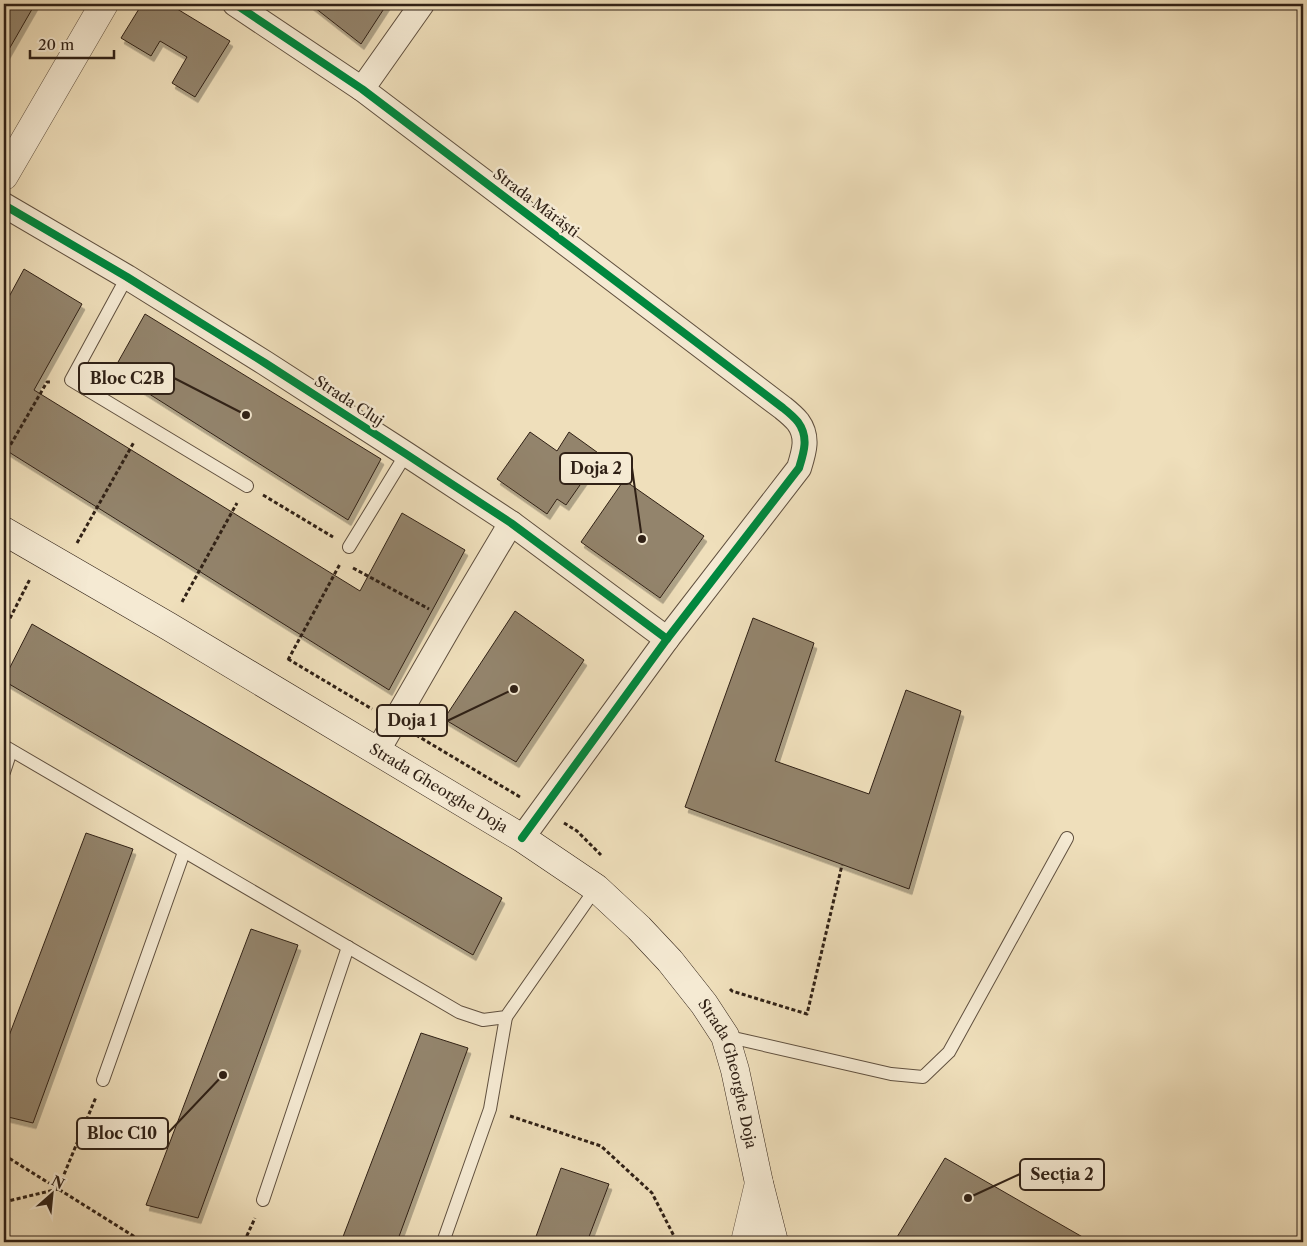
<svg xmlns="http://www.w3.org/2000/svg" width="1307" height="1246" font-family="'Libre Caslon Text',serif">
	<style>
		.building { fill: #93846c; stroke: #302116; filter: url(#shadow) }
		.lines { fill: none; stroke-linecap: round; stroke-linejoin: round }
		.service-casing { stroke: #60503f; stroke-width: 14 }
		.minor-casing { stroke: #60503f; stroke-width: 26 }
		.tertiary-casing { stroke: #60503f; stroke-width: 29 }
		.secondary-casing { stroke: #302116; stroke-width: 29 }
		.path { stroke: #302116; stroke-width: 3; stroke-dasharray: 4 2.5; stroke-linecap: butt }
		.service { stroke: #f5ead3; stroke-width: 12 }
		.minor { stroke: #f5ead3; stroke-width: 24 }
		.tertiary { stroke: #f5ead3; stroke-width: 28 }
		.secondary { stroke: #f5ead3; stroke-width: 28 }
		.cycleway-casing { stroke: #f5ead3; stroke-width: 11 }
		.cycleway { stroke: #00873e; stroke-width: 8 }
		.labels { text-anchor: middle; stroke-width: 5; stroke-linejoin: round; paint-order: stroke }
		.street-label { font-size: 15px; fill: #302116; stroke: #f5ead3 }
		.leader { fill: none; stroke: #302116; stroke-width: 2 }
		.callout-dot { fill: #302116; stroke: #f5ead3; stroke-width: 2 }
		.callout { fill: #f5ead3; stroke: #302116; stroke-width: 2 }
		.callout-label { font-size: 16px; text-anchor: middle; font-weight: bold; fill: #302116 }
	</style>
	<defs>
		<filter id="shadow"><feDropShadow dx="3" dy="5.5" stdDeviation="0" flood-color="#0004"/></filter>
	</defs>
	<rect width="100%" height="100%" fill="#efdfbb"/>
	<filter id="stains"><feTurbulence type="fractalNoise" baseFrequency=".004" numOctaves="4"/><feColorMatrix values="0 0 0 0 .2 0 0 0 0 .09 0 0 0 0 .02 0 0 0 .5 -.17"/></filter>
	<radialGradient id="worn" r=".72"><stop offset=".6" stop-color="#630" stop-opacity="0"/><stop offset="1" stop-color="#630" stop-opacity=".3"/></radialGradient>
	<g class="building">
		<polygon points="4,4 35,4 4,58"/>
		<polygon points="142,4 169,4 230,41 195,97 172,83 187,57 160,41 151,56 121,38"/>
		<polygon points="310,4 387,4 361,44"/>
		<polygon points="24,269 82,304 34,390 360,591 402,513 465,550 389,690 4,449 4,306"/>
		<polygon points="145,314 381,459 348,520 113,371"/>
		<polygon points="530,432 557,451 569,432 601,455 566,505 557,499 547,514 497,479"/>
		<polygon points="624,480 704,536 660,598 581,542"/>
		<polygon points="515,611 584,660 516,762 444,719"/>
		<polygon points="753,618 814,643 775,761 869,794 906,690 961,711 909,889 685,807"/>
		<polygon points="32,624 502,898 473,955 4,681 4,679"/>
		<polygon points="86,833 133,849 33,1123 4,1116 4,1049"/>
		<polygon points="251,929 298,945 198,1218 146,1205"/>
		<polygon points="421,1033 468,1048 397,1242 341,1242"/>
		<polygon points="945,1158 1086,1239 1084,1242 894,1242"/>
		<polygon points="561,1168 609,1184 587,1242 534,1242"/>
	</g>
	<g class="lines">
		<defs>
			<g id="service">
				<polyline points="127,277 71,380 247,486"/>
				<polyline points="349,547 406,454"/>
				<polyline points="4,746 459,1012 483,1020 506,1017 596,888"/>
				<polyline points="4,772 11,751"/>
				<polyline points="725,1036 891,1074 923,1077 949,1052 1067,838"/>
				<polyline points="103,1080 184,852"/>
				<polyline points="263,1200 348,947"/>
				<polyline points="443,1242 490,1109 506,1017"/>
			</g>
			<g id="minor">
				<path d="M 235,4 L 362,89 L 783,408 C 788,412 794,417 798,422 C 809,437 804,452 799,468 L 667,639 L 522,838"/>
				<polyline points="362,89 422,4"/>
				<polyline points="4,205 127,277 265,363 406,454 511,523 667,639"/>
				<polyline points="377,752 452,622 511,523"/>
			</g>
			<g id="tertiary">
				<polyline points="4,176 104,4"/>
				<polyline points="745,1242 759,1183"/>
			</g>
			<g id="secondary">
				<path id="s1" d="M 4,531 L 168,626 L 522,838 L 596,888 L 639,928 L 670,961 L 704,1004 L 725,1036 L 735,1070 L 759,1183 L 774,1242"/>
			</g>
		</defs>
		<use href="#service" class="service-casing"/>
		<use href="#minor" class="minor-casing"/>
		<use href="#tertiary" class="tertiary-casing"/>
		<use href="#secondary" class="secondary-casing"/>
		<g class="path">
			<polyline points="4,456 47,382 51,382"/>
			<polyline points="263,495 333,537"/>
			<polyline points="77,543 134,442"/>
			<polyline points="353,568 429,609"/>
			<polyline points="182,602 237,503"/>
			<polyline points="4,630 30,579"/>
			<polyline points="288,659 372,709"/>
			<polyline points="288,660 340,564"/>
			<polyline points="416,735 520,797"/>
			<polyline points="564,823 577,831 601,855"/>
			<polyline points="730,989 732,991 807,1014 842,865"/>
			<polyline points="510,1116 601,1146 652,1193 677,1242"/>
			<polyline points="4,1155 143,1242"/>
			<polyline points="4,1202 58,1189 96,1097"/>
			<polyline points="244,1242 255,1218"/>
		</g>
		<use href="#service" class="service"/>
		<use href="#minor" class="minor"/>
		<use href="#tertiary" class="tertiary"/>
		<use href="#secondary" class="secondary"/>
		<defs>
			<g id="cycleway">
				<path d="M 235,4 L 362,89 L 783,408 C 788,412 794,417 798,422 C 809,437 804,452 799,468 L 667,639 L 522,838"/>
				<polyline points="4,205 127,277 265,363 406,454 511,523 667,639"/>
			</g>
		</defs>
		<use href="#cycleway" class="cycleway-casing"/>
		<use href="#cycleway" class="cycleway"/>
	</g>
	<g class="labels">
		<g class="street-label">
			<text transform="translate(536 203) rotate(37)" y="5">Strada Mărăști</text>
			<text transform="translate(349 401) rotate(33)" y="5">Strada Cluj</text>
			<text dy="5" stroke="none"><textPath href="#s1" startOffset="505">Strada Gheorghe Doja</textPath></text>
			<text dy="5" stroke="none"><textPath href="#s1" startOffset="925">Strada Gheorghe Doja</textPath></text>
		</g>
	</g>
	<path class="leader" d="M246 415L174 378M642 539L632 468M514 689L447 721M223 1075L168 1133M968 1198L1020 1174"/>
	<g class="callout-dot">
		<circle cx="246" cy="415" r="5"/>
		<circle cx="642" cy="539" r="5"/>
		<circle cx="514" cy="689" r="5"/>
		<circle cx="223" cy="1075" r="5"/>
		<circle cx="968" cy="1198" r="5"/>
	</g>
	<g class="callout">
		<rect x="79" y="363" width="95" height="31" rx="5"/>
		<rect x="560" y="453" width="72" height="31" rx="5"/>
		<rect x="377" y="705" width="70" height="31" rx="5"/>
		<rect x="77" y="1118" width="91" height="31" rx="5"/>
		<rect x="1020" y="1159" width="84" height="31" rx="5"/>
	</g>
	<g class="callout-label">
		<text x="127" y="384">Bloc C2B</text>
		<text x="596" y="474">Doja 2</text>
		<text x="412" y="726">Doja 1</text>
		<text x="122" y="1139">Bloc C10</text>
		<text x="1062" y="1180">Secția 2</text>
	</g>
	<rect width="1307" height="1246" fill="none" stroke="#efdfbb" stroke-width="20"/>
	<rect x="5" y="5" width="1297" height="1236" fill="none" stroke="#302116" stroke-width="2.5"/>
	<rect x="10" y="10" width="1287" height="1226" fill="none" stroke="#302116"/>
	<g transform="translate(52 1194) rotate(27)" stroke="#f5ead3" stroke-width="4" paint-order="stroke">
	<path d="M0-4L9 19L0 12L-9 19Z" fill="#302116"/>
	<text y="-8" font-size="14" font-weight="bold" text-anchor="middle" fill="#302116">N</text>
	</g>
	<path d="M30 50v8h84v-8" fill="none" stroke="#302116" stroke-width="2.5"/>
	<text x="38" y="50" font-size="15" fill="#302116" stroke="#f5ead3" stroke-width="4" paint-order="stroke">20 m</text>
	<rect width="100%" height="100%" filter="url(#stains)"/>
	<rect width="100%" height="100%" fill="url(#worn)"/>
</svg>
